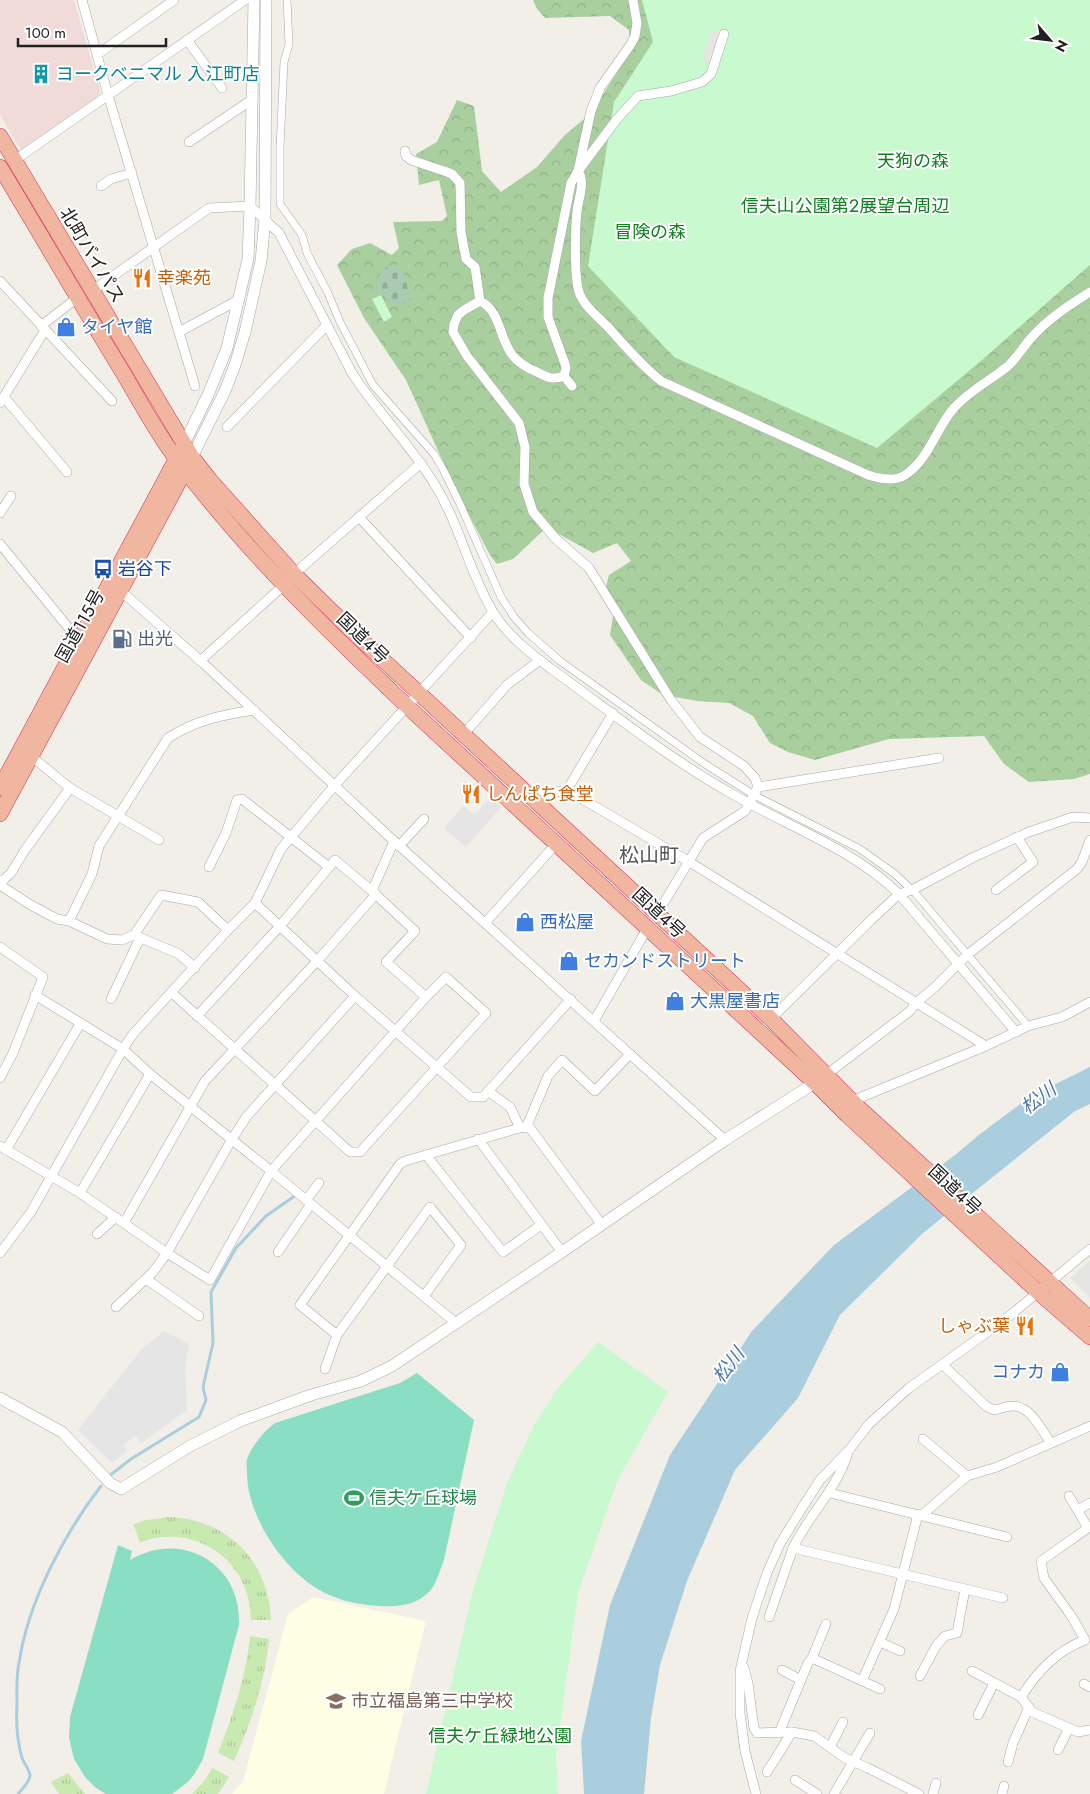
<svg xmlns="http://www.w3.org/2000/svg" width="1090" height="1794" font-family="Jost,'Noto Sans JP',sans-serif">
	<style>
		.commercial { fill: #f1dbd8 }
		.education { fill: #fdfee4 }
		.grass { fill: url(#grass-tufts) }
		.forest { fill: url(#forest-crowns) }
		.cemetery { fill: url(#cemetery-stones) }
		.park { fill: #c8f9cf }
		.pitch { fill: #89dec3 }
		.parking { fill: #e5e5e5 }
		.water { fill: #aacedd }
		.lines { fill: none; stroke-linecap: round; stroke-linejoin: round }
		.stream { stroke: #aacedd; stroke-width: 3 }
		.pedestrian-casing { stroke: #a8a8a8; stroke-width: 8 }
		.minor-casing { stroke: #a8a8a8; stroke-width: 10 }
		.tertiary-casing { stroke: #a8a8a8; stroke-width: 12 }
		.trunk-casing { stroke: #d82d5b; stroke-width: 16 }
		.pedestrian { stroke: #fff; stroke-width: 7 }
		.minor { stroke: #fff; stroke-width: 9 }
		.tertiary { stroke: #fff; stroke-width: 11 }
		.trunk { stroke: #f0b6a0; stroke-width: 15 }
		.labels { text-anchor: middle; stroke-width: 4; stroke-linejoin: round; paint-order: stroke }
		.culture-label { font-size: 18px; fill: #0d838f; stroke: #fff; text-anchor: start }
		.park-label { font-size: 18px; fill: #0f8020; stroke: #fff }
		.street-label { font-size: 18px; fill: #212121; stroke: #fff }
		.food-label { font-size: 18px; fill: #c56008; stroke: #fff; text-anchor: start }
		.shop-label { font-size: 18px; fill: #366cbe; stroke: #fff; text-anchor: start }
		.transit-label { font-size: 18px; fill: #164399; stroke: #fff; text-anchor: start }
		.service-label { font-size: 18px; fill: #4e5e75; stroke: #fff; text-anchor: start }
		.leisure-label { font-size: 18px; fill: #27864d; stroke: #fff; text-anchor: start }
		.education-label { font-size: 18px; fill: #785e54; stroke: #fff; text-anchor: start }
		.water-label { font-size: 19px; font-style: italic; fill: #4e78b0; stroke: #fff }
		.quarter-label { font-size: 20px; fill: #545454; stroke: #fff }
	</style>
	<defs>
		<pattern id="grass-tufts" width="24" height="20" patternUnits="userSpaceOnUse" patternTransform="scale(1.25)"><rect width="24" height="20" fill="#c8e9b0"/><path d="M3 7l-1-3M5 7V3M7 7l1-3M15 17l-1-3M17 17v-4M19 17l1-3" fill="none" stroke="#acc897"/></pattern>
		<pattern id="forest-crowns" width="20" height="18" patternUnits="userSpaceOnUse" patternTransform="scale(1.25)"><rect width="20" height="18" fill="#a9cf9e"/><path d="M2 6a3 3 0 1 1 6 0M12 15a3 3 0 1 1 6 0" fill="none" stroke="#91b188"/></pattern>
		<pattern id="cemetery-stones" width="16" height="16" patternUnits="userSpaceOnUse" patternTransform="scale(1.25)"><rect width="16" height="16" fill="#aacab1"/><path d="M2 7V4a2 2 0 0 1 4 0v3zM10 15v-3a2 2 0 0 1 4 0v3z" fill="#92ad98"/></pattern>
	</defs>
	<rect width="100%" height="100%" fill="#f1efe8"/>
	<polygon class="commercial" points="0,0 74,0 100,91 98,96 21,150 0,115"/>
	<polygon class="education" points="313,1597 426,1621 384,1794 232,1794 243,1781 288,1614"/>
	<g class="grass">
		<path d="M 170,1517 C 229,1520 269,1562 271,1620 L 251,1620 C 251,1560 195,1522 140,1542 L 133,1524 L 147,1520 Z"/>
		<path d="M 250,1636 L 269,1639 C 265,1682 251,1722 234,1761 L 218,1753 C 233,1715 246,1677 250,1636 Z"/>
		<polygon points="212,1768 229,1777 218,1794 192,1794 205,1780"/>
		<polygon points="68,1773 85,1794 59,1794 51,1782"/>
	</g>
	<polygon class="forest" points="533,0 1090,0 1090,774 1074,779 1029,782 1004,764 984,736 889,739 815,760 788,752 770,743 753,716 729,703 698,701 663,695 641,680 610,635 615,604 606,587 609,575 631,561 617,543 593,553 557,533 545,529 513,559 497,564 490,555 455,488 406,380 364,318 337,265 352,249 370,243 392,255 399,248 393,222 442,221 447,216 439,180 419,185 416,154 437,142 457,100 474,106 482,171 501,192 537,167 565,135 590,114 630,53 629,30 610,16 545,18 537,9"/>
	<polygon class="cemetery" points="390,265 399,265 404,272 410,298 402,305 395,307 388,297 377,290 376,286 381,271"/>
	<g class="park">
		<polygon points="642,0 1090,0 1090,265 982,360 877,448 674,357 588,266 614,102 653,42"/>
		<polygon points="381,295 392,317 384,322 372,299"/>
		<polygon points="598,1342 668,1392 618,1479 578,1593 556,1756 558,1794 426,1794 472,1594 507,1483 534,1425 556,1391"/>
	</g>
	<g class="pitch">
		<path d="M 417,1373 L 474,1420 L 444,1560 C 440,1570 437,1582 430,1591 C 417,1605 399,1607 381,1606 C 359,1605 335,1600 316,1588 C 281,1566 248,1516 247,1474 C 247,1470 246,1463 247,1459 C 252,1446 264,1431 275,1423 L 400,1383 Z"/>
		<path d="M 118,1545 L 132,1551 L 130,1560 C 182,1529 242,1564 239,1625 L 203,1759 L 195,1773 L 189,1781 L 172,1794 L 106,1794 L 96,1788 L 85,1777 L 74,1759 L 69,1738 L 70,1717 Z"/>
	</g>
	<g class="parking">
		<polygon points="712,30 724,34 714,65 702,61"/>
		<polygon points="490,798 501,807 466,847 444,828 463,806 474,815"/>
		<polygon points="1090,1260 1090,1298 1070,1278"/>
		<polygon points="164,1331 189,1344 185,1368 187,1410 141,1443 135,1436 123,1445 127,1451 112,1463 78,1430 140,1351"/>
	</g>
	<polygon class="water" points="1090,1067 1090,1104 1075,1111 923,1233 840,1315 798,1398 735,1470 687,1581 660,1665 651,1718 644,1794 584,1794 581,1741 610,1605 670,1455 752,1331 834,1245 955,1155 980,1134 1031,1096"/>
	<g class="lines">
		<g class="stream">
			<polyline points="109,1476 131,1459 199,1417 206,1400 203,1387 213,1343 211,1292 236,1248 266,1216 296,1195"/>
			<path d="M 18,1794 C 22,1789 30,1782 30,1775 C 29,1769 24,1763 22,1758 C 17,1741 16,1722 17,1705 C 17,1691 16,1677 19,1663 C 28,1602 64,1534 101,1486"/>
		</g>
		<defs>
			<polyline id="pedestrian" points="287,0 289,44 284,62 280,147 280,204 302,235 307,253 328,293 340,322 373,385 434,454 443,469 460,504 501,597 514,617 528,633 560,661 705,764 754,795 860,849 895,874 916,894 1028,1026"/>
			<g id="minor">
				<polyline points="82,0 108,95 195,386"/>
				<path d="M 724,34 L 711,74 L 702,82 L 671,91 L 638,96 L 617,119 L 578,171 C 586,182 578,199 577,212 C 575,229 574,276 579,292 C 583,305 598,317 608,327 C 625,346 641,365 661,381 L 868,475 C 880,479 894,482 905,475 C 929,460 936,428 954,408 C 969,391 991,380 1008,366 C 1018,357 1024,345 1033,336 C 1049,318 1070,305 1090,292"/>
				<polyline points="187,40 222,88"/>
				<polyline points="98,54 174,0"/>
				<polyline points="189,142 253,99"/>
				<path d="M 405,151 L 406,156 L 411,160 L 447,172 L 452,174 L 460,183 L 461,232 L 466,259 L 475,267 L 480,301 C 501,311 499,339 513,356 C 520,364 529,369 539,373 C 548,378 554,380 564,376"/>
				<polyline points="15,160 245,0"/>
				<polyline points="101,186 111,179 132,173"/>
				<polyline points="0,281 112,401"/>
				<path d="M 92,291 L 209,208 L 250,206 L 279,233 L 352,373 C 377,412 411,445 435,485 C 460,525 469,572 493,612 C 507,635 529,652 550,668 C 610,711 669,759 734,795 C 789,827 853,849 899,894 L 1016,1032"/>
				<polyline points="480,301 464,310 458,315 454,324 453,332 467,356 519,423 525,447 524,484 533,512 556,539 589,568 671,700 700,737 744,766 755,778 758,787 745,811 703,838 657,914"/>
				<polyline points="41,326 77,298"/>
				<polyline points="179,332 240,299"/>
				<polyline points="572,386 564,376 566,368 565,364 548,317 548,298 571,183 578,171 591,111 600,88 631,44 635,36 637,23 633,0"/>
				<polyline points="4,397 67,472"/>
				<polyline points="0,403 45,330"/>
				<polyline points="227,427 326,326"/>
				<polyline points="0,513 11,496"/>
				<polyline points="359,517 471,638"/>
				<polyline points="0,544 81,643"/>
				<polyline points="294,574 421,463"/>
				<polyline points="121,591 203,663 394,841 725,1140"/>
				<polyline points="200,661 284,585"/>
				<polyline points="463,735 507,685 540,660"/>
				<polyline points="31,756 70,788 159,840"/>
				<polyline points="758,787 939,758"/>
				<polyline points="567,790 613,713"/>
				<polyline points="530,797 567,790 688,861 986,1046"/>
				<polyline points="399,846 424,819"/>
				<polyline points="209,867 226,833 237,800 242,799 329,867"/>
				<polyline points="0,880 3,887 29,904 57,919 69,921 107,939 122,940 134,935"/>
				<polyline points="0,883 11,873 25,850 70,788"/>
				<polyline points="996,890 1033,862 1017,837"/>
				<polyline points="372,891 394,841"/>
				<polyline points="255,903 355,996 471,1097 483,1097 571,999"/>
				<path d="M 69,921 L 92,874 L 99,846 L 168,738 C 196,720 222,715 254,710"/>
				<polyline points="485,923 556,844"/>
				<polyline points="0,947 43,977 13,1053 0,1078"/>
				<polyline points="195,968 179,954 134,935 161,895 198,902 228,930"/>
				<path d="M 172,993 C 231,1046 291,1098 350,1152 L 360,1152 L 486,1013 L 446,977 L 426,997 L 271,1171 L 456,1323"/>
				<polyline points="111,999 140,938"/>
				<polyline points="197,1016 280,926 335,860 372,891 415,931 386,962 426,997"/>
				<polyline points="771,1019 871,920 899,894 912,890 972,858 1029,832 1073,817 1090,818"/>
				<polyline points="594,1021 648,927"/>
				<polyline points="826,1075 910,1011 917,1002 934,988 967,955 1077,869 1082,862 1090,840"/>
				<polyline points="488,1091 510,1107 520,1128"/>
				<polyline points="852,1101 986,1046 1028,1026 1062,1017 1090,1002"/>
				<polyline points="526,1128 548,1076 562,1060 595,1091 630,1054"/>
				<polyline points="478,1139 562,1252"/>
				<polyline points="0,1146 80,1193 167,1253 210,1280 271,1171 150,1074 123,1049 35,995"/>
				<polyline points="6,1150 80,1024"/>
				<polyline points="426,1155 503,1252 541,1225"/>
				<polyline points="80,1193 150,1074"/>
				<polyline points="306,1200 319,1183"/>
				<polyline points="124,1223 205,1081 318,960 376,894"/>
				<polyline points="97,1234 116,1217"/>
				<polyline points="278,1252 311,1204"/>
				<polyline points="0,1253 31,1212 123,1049 133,1034 228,930 255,903 281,849 335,785 493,612"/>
				<polyline points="146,1279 199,1316"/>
				<polyline points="116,1307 153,1272 167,1253 232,1139 247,1116 355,996"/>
				<polyline points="337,1335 300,1305 400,1164 405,1161 523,1127 530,1128 602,1225"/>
				<path d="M 943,1365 L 986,1406 L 994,1410 C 1000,1409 1007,1406 1013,1406 C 1031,1406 1042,1431 1051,1443"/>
				<polyline points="325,1369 337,1335 430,1207 461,1245 424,1296"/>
				<polyline points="923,1439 967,1476"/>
				<path d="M 848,1452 C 837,1490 809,1514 793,1548 L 1003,1598"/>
				<polyline points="830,1493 1007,1537"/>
				<polyline points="1078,1510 1090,1503"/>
				<polyline points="922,1515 967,1476 997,1467 1090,1426"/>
				<polyline points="769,1617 793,1548"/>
				<polyline points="880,1642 900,1651"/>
				<polyline points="812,1658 880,1689"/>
				<polyline points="744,1668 748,1683 754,1728 757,1733 792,1732 814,1736 845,1758 868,1768 919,1794"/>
				<polyline points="782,1670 801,1680"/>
				<polyline points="972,1671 1021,1697 1032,1712 1078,1732 1090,1730"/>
				<polyline points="920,1676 936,1646 945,1636 957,1633 965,1589"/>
				<polyline points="862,1681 894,1609 918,1514"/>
				<polyline points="1084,1684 1090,1687"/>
				<path d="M 1021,1697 C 1037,1672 1056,1651 1085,1640 L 1072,1617 L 1044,1578 L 1041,1561 L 1088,1528 L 1069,1496"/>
				<polyline points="978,1715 994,1683"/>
				<polyline points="779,1733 808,1663 812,1658 826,1624"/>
				<polyline points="830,1747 843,1722"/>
				<polyline points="1058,1750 1069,1728"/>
				<polyline points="1008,1762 1013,1743 1029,1707"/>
				<polyline points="767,1772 792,1732"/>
				<polyline points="795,1780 817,1794"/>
				<polyline points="756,1794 745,1751 740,1713 740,1671 752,1618 767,1573 780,1544 802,1508 820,1480 849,1450 869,1424 909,1388 1007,1318 1090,1249"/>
				<polyline points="834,1794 870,1733"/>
				<polyline points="933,1794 936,1783"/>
				<polyline points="1002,1794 1004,1786"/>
			</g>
			<g id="tertiary">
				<polyline points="184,444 208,395 227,348 248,259 250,206 254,0"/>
				<polyline points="192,457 225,391 235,365 245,332 261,261 265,219 266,0"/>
				<polyline points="0,1398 62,1432 110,1483 121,1489 190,1446 240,1421 311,1395 361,1381 392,1366 562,1252 725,1140 821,1079"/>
			</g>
			<g id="trunk">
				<polyline points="0,136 192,457 210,480 294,574 355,634 771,1019 859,1108 1090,1319"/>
				<path d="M 0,167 C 41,235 81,304 122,371 C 140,401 156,433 178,461 C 245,550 326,629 407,706 L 815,1083 L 847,1115 L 1038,1292 L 1090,1337"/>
				<polyline points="0,788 180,452"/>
				<polyline points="0,814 189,463"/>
			</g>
		</defs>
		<use href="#pedestrian" class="pedestrian-casing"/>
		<use href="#minor" class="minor-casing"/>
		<use href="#tertiary" class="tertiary-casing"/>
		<use href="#trunk" class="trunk-casing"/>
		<use href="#pedestrian" class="pedestrian"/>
		<use href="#minor" class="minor"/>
		<use href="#tertiary" class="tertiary"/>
		<use href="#trunk" class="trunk"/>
	</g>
	<defs>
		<symbol id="building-bare" viewBox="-9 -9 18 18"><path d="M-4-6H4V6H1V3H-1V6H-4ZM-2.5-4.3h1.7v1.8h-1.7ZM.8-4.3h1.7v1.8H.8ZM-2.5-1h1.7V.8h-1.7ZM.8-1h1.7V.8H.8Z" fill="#0f9aa8" stroke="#fff" stroke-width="2.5" paint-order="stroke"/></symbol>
		<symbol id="restaurant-bare" viewBox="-9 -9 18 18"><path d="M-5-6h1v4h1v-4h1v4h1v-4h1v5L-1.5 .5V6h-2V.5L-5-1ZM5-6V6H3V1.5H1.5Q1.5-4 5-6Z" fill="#e8710a" stroke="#fff" stroke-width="2.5" paint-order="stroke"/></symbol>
		<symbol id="shop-bare" viewBox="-9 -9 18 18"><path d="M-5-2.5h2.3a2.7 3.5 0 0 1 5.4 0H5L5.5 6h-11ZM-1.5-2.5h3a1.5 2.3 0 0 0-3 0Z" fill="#3f7fe0" stroke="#fff" stroke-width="2.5" paint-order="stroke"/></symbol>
		<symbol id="bus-bare" viewBox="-9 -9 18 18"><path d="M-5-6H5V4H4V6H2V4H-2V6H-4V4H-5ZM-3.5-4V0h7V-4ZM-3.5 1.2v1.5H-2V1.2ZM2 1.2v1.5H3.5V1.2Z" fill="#1a4fb4" stroke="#fff" stroke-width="2.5" paint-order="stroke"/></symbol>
		<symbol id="fuel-bare" viewBox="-9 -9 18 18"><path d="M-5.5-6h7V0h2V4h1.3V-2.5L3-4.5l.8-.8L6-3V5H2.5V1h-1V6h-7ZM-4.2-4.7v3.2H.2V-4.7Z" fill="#5c6f8a" stroke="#fff" stroke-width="2.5" paint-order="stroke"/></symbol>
		<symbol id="stadium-bare" viewBox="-9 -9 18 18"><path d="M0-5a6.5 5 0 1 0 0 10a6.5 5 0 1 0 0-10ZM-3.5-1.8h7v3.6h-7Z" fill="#2e9e5b" stroke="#fff" stroke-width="2.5" paint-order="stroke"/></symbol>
		<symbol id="school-bare" viewBox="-9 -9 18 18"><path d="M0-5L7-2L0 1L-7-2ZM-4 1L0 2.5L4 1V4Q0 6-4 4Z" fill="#8d6e63" stroke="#fff" stroke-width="2.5" paint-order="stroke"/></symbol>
	</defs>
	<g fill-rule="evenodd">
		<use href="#building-bare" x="27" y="60" width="28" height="28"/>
		<use href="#restaurant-bare" x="128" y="264" width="28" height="28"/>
		<use href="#shop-bare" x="52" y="313" width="28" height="28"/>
		<use href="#bus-bare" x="89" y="555" width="28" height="28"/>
		<use href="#fuel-bare" x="108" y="625" width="28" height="28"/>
		<use href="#restaurant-bare" x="457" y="780" width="28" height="28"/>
		<use href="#shop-bare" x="511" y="908" width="28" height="28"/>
		<use href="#shop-bare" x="555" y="947" width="28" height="28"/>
		<use href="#shop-bare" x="661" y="987" width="28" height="28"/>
		<use href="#restaurant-bare" x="1011" y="1312" width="28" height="28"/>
		<use href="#shop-bare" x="1046" y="1358" width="28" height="28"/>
		<use href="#stadium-bare" x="340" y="1484" width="28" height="28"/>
		<use href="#school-bare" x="322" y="1687" width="28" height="28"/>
	</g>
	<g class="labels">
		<g class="culture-label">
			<text x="56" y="80">ヨークベニマル 入江町店</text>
		</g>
		<g class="park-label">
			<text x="913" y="167">天狗の森</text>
			<text x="845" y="212">信夫山公園第２展望台周辺</text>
			<text x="650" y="238">冒険の森</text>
			<text x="500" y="1742">信夫ケ丘緑地公園</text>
		</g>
		<g class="street-label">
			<text transform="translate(92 255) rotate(59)" y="6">北町バイパス</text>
			<text transform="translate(80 626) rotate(-61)" y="6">国道115号</text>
			<text transform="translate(363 638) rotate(44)" y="6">国道4号</text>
			<text transform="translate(659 913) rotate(43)" y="6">国道4号</text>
			<text transform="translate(955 1190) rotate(43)" y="6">国道4号</text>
		</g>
		<g class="food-label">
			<text x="157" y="284">幸楽苑</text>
			<text x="486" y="800">しんぱち食堂</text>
			<text x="1010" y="1332" text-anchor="end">しゃぶ葉</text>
		</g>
		<g class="shop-label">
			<text x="81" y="333">タイヤ館</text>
			<text x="540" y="928">西松屋</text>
			<text x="584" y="967">セカンドストリート</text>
			<text x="690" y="1007">大黒屋書店</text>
			<text x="1045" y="1378" text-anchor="end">コナカ</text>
		</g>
		<g class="transit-label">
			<text x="118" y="575">岩谷下</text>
		</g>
		<g class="service-label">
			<text x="137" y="645">出光</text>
		</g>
		<g class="leisure-label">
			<text x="369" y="1504">信夫ケ丘球場</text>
		</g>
		<g class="education-label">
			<text x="351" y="1707">市立福島第三中学校</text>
		</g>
		<g class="water-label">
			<text transform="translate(1038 1098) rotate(-37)" y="7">松川</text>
			<text transform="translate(728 1365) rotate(-52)" y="7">松川</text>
		</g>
		<g class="quarter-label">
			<text x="649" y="862">松山町</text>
		</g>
	</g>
	<g transform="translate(1050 40) rotate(118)" stroke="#ffffff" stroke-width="4" paint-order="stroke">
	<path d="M0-4L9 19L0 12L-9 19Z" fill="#212121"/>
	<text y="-8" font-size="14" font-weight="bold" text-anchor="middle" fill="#212121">N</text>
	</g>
	<path d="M18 38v8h148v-8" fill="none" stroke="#212121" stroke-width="2.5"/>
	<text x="25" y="38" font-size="15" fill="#212121" stroke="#ffffff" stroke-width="4" paint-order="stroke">100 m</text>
</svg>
